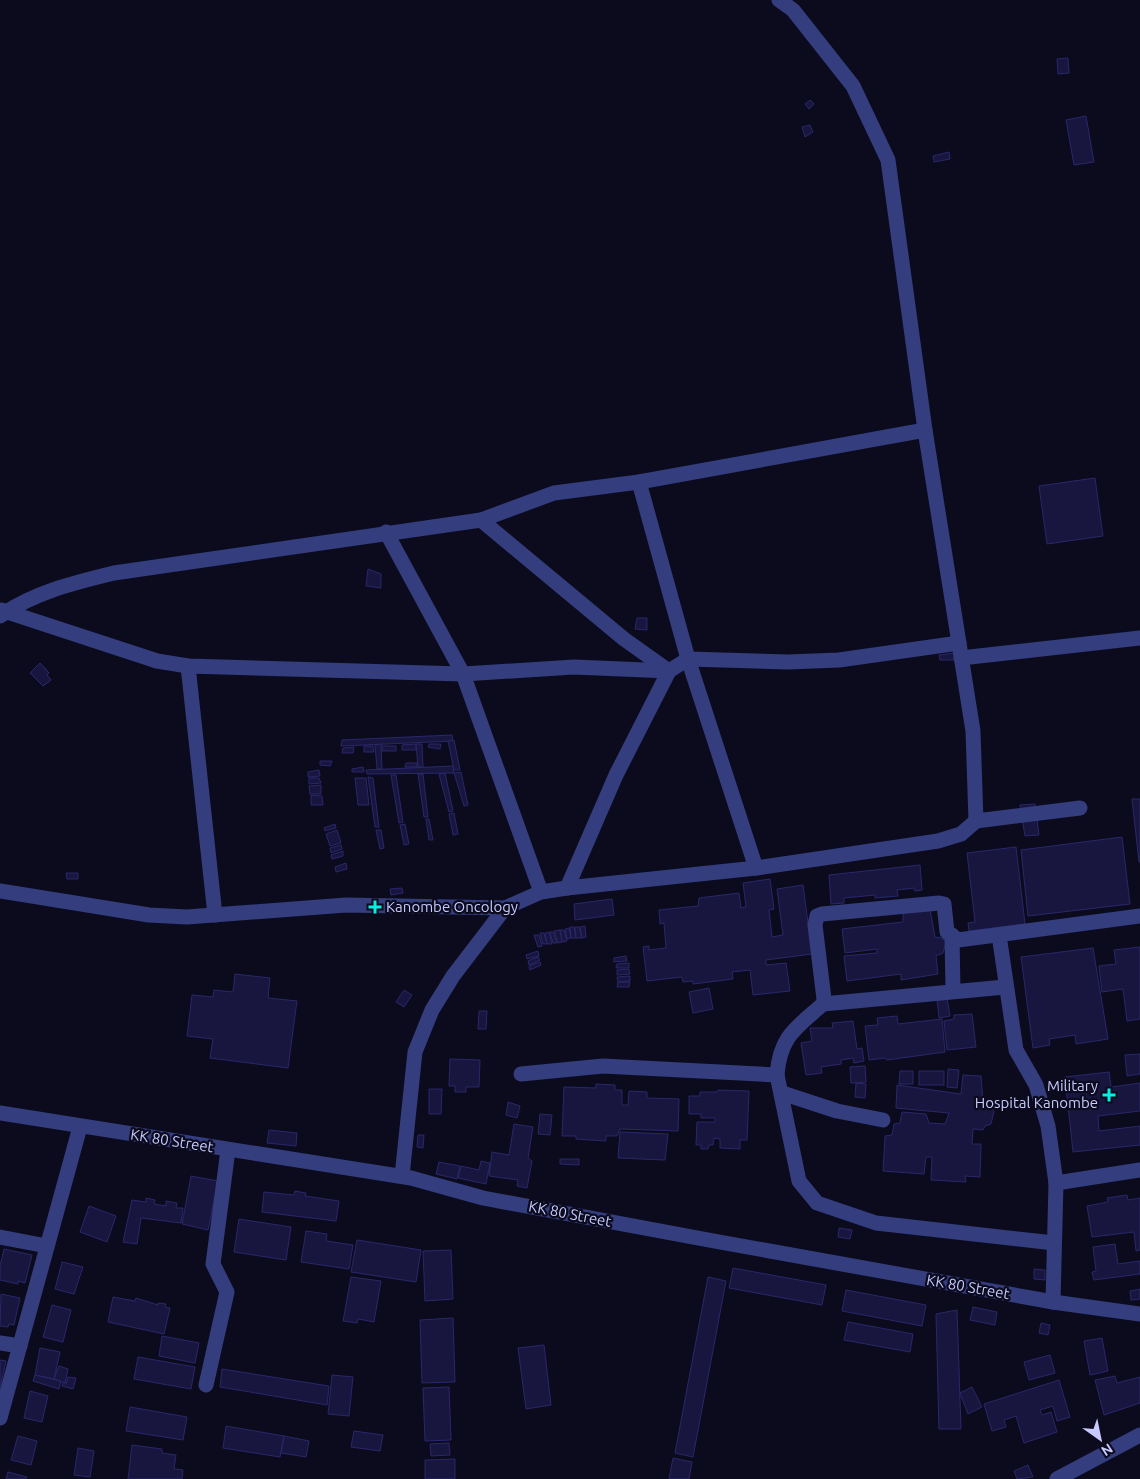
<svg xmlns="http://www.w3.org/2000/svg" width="1140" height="1479" font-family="Ubuntu,sans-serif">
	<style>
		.building { fill: #18163e; stroke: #2a276b }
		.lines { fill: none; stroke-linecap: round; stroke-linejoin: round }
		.minor { stroke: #343d7e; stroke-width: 15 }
		.poi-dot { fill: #00f2e4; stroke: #0b0b1d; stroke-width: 2 }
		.labels { text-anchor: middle; stroke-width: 4.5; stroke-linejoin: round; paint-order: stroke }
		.poi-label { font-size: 15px; fill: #c7c9ff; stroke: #0b0b1d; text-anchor: start }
		.street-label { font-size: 15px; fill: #c7c9ff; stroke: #0b0b1d }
	</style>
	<rect width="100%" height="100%" fill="#0b0b1d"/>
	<g class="building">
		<polygon points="1068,58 1069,73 1058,74 1057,59"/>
		<polygon points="810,100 814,104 809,109 805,104"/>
		<polygon points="1086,116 1094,162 1074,165 1066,120"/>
		<polygon points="810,125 813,132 805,137 802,127"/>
		<polygon points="949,152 950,159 934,162 933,156"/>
		<polygon points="1095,478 1103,536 1047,544 1039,486"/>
		<polygon points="368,569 381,574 381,588 366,586"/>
		<polygon points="637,618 647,618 647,630 635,629"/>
		<polygon points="955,653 955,660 940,660 939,655"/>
		<polygon points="40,663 49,673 47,675 51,680 43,686 30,673"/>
		<polygon points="40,663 49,673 47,675 51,680 43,686 30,673"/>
		<polygon points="452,735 453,741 341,746 342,740"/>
		<polygon points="454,740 460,770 454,770 448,741"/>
		<polygon points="381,744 382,769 377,769 375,745"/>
		<polygon points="416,744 416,750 402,750 402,745"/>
		<polygon points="416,744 422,744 423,767 418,767"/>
		<polygon points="429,744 441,744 440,749 428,747"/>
		<polygon points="364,746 373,746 374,752 364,752"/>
		<rect x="382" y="746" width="14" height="5"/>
		<polygon points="354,747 353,753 342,753 343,748"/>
		<polygon points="320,761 332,761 330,766 320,765"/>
		<polygon points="406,763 417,763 417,767 405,767"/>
		<polygon points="453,766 454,773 367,774 366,770"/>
		<polygon points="363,767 364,772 352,772 352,769"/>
		<polygon points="319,770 320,776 308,777 308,772"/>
		<polygon points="461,772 468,805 464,806 454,773"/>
		<polygon points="445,773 453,811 449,812 439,774"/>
		<polygon points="418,774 423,774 428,817 424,817"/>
		<polygon points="391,775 396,775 403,822 399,823"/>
		<polygon points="368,777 373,778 379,827 375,827"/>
		<polygon points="309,778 319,778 321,783 309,784"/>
		<polygon points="355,778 366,778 369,805 358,805"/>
		<polygon points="321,785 321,794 310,794 309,786"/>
		<polygon points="311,795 322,796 323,805 311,805"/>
		<polygon points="1132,799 1140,799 1140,862 1139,862"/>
		<polygon points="1035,804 1039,835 1025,836 1020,805"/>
		<polygon points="454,813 458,834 453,835 449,814"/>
		<polygon points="426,819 429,819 433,840 429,840"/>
		<polygon points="335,824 336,828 325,831 324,828"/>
		<polygon points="405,824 409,844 404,845 400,825"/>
		<polygon points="337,830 341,843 330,846 326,834"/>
		<polygon points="376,830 381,830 384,848 380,849"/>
		<polygon points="1122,837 1130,904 1028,916 1021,850"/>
		<polygon points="341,845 342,849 331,853 330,848"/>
		<polygon points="1016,847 1025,924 969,931 968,923 975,922 967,853"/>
		<polygon points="343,851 343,856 332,859 331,855"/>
		<polygon points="346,863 347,869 336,872 335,867"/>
		<polygon points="920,865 922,890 915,891 914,888 897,890 898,896 875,898 875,895 844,898 844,903 831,904 829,875"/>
		<polygon points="66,873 78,873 78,879 67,879"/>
		<polygon points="770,879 774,909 769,910 772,937 783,935 777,889 803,885 812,954 766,960 766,965 786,963 790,991 753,995 750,970 732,972 733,979 693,984 693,981 683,982 682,977 647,981 643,947 649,946 649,950 666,948 664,923 660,924 659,910 698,906 699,898 739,893 741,908 746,907 743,883"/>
		<polygon points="402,888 403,893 391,895 390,889"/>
		<polygon points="612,899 614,915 575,920 574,904"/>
		<polygon points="930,909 935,937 942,938 946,942 943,953 936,956 938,974 901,980 901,974 847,981 844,956 877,953 877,949 845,953 842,929 903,922 903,911"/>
		<polygon points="585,926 586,937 582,938 580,927"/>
		<polygon points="570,927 574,927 576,938 571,938"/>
		<polygon points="575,927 579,927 582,938 576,938"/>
		<polygon points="569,928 571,938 567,939 565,929"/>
		<polygon points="560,930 564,930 567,941 562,942"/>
		<polygon points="560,930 562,942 558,943 554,931"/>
		<polygon points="549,932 552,944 547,944 545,933"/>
		<polygon points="550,932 553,932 557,943 553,943"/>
		<polygon points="540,933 544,933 547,944 543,944"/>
		<polygon points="534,935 539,935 542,946 538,947"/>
		<polygon points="1140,947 1140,1019 1127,1021 1123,989 1102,992 1099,966 1116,964 1114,950"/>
		<polygon points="1093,948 1108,1039 1076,1044 1075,1035 1049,1039 1050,1045 1033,1048 1021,957"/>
		<polygon points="538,951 539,956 527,959 526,955"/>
		<polygon points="626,956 627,961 614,962 614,958"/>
		<polygon points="538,957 540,960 529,965 528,961"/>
		<polygon points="540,962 541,965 530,970 529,966"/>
		<polygon points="629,963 629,968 616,968 617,964"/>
		<polygon points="629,969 630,974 617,975 617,970"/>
		<polygon points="235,974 270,978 268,998 297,1001 288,1068 210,1058 213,1039 187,1036 192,995 213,997 214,990 233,992"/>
		<polygon points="630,976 630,981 618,982 617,977"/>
		<polygon points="618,982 630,982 629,987 617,987"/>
		<polygon points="709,988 713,1009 693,1013 689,992"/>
		<polygon points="404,990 412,995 404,1007 396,1002"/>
		<polygon points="947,998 950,1016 939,1018 937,999"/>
		<polygon points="479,1011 487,1011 486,1029 478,1029"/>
		<polygon points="972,1014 976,1047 947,1050 944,1021 954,1019 954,1015"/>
		<polygon points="897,1016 898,1024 942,1019 945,1052 887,1060 885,1058 869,1060 865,1026 878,1025 877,1018"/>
		<polygon points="853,1021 857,1049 862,1048 864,1061 854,1063 853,1058 841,1060 841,1064 821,1067 822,1073 806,1075 801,1043 812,1041 810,1028 833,1028 832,1023"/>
		<polygon points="1140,1054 1140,1074 1127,1076 1125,1055"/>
		<polygon points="450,1059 480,1060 479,1087 466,1087 466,1092 455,1092 455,1086 449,1086"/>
		<polygon points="865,1066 866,1082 851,1083 850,1067"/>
		<polygon points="948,1069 959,1070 957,1088 947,1087"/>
		<polygon points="900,1071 913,1071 913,1084 899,1084"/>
		<rect x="919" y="1071" width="25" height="14"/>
		<polygon points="1109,1072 1111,1087 1140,1083 1140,1111 1098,1116 1099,1131 1140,1126 1140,1145 1073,1152 1065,1077"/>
		<polygon points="963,1075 981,1076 983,1103 989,1104 994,1111 991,1124 985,1126 983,1130 973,1129 972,1144 981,1144 980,1177 965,1176 966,1182 931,1180 932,1157 926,1157 924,1174 883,1171 885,1136 892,1135 894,1124 900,1123 902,1112 926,1114 929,1123 945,1124 949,1113 896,1108 897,1085 961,1094"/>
		<polygon points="856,1083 866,1084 865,1098 855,1097"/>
		<polygon points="596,1084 615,1085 615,1090 622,1090 622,1105 628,1105 629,1091 647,1092 647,1098 679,1099 678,1131 620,1129 617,1136 606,1136 606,1141 576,1139 576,1136 562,1136 564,1087 596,1088"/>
		<polygon points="429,1089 442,1089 441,1114 429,1114"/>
		<polygon points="718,1090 749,1091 747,1140 740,1140 740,1149 720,1148 720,1139 714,1138 713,1145 709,1145 708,1149 701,1149 701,1145 696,1145 697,1122 715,1122 715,1118 701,1118 701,1114 689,1114 689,1096 700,1096 700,1092 717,1092"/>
		<polygon points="508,1102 520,1106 517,1118 506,1115"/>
		<polygon points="540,1114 552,1115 550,1135 538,1134"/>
		<polygon points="514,1124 533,1127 528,1158 532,1161 527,1188 517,1186 518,1180 489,1176 492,1152 509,1155"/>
		<polygon points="269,1130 297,1133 296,1146 267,1143"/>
		<polygon points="620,1132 668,1134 665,1160 618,1158"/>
		<polygon points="418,1135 424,1135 423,1148 417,1147"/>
		<polygon points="560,1159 579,1159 579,1165 560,1164"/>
		<polygon points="481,1161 490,1163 486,1184 458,1178 461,1166 479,1170"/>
		<polygon points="439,1162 460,1166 457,1179 436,1174"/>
		<polygon points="191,1176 218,1181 208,1230 182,1224"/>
		<polygon points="295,1191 306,1193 305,1196 339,1201 336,1221 262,1212 264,1192 294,1195"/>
		<polygon points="1127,1195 1128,1200 1140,1198 1140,1250 1136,1251 1134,1232 1092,1237 1087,1206 1108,1202 1107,1198"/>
		<polygon points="146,1198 155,1200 154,1204 166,1206 166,1201 177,1203 176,1208 183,1208 181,1223 141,1218 137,1244 123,1242 132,1200 146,1202"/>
		<polygon points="89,1206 116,1216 107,1242 80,1232"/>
		<polygon points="239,1219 291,1227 286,1260 234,1252"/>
		<polygon points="839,1228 852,1230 850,1239 838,1237"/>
		<polygon points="306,1231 327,1234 326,1241 353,1245 349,1269 301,1262"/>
		<polygon points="357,1240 421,1250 416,1282 351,1272"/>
		<polygon points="1115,1244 1118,1264 1140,1261 1140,1274 1094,1280 1092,1272 1096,1271 1093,1247"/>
		<polygon points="4,1249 32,1255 25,1283 18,1281 18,1284 0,1280 0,1266"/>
		<polygon points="451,1250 453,1299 425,1301 423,1251"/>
		<polygon points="62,1262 83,1267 74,1294 55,1289"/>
		<polygon points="733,1268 826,1285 822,1305 729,1288"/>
		<polygon points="1034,1269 1045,1270 1045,1280 1034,1279"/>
		<polygon points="351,1277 381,1281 374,1322 358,1319 357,1323 343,1321"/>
		<polygon points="708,1277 726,1281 693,1457 675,1453"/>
		<polygon points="1140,1289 1140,1299 1131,1300 1130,1291"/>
		<polygon points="846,1290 926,1305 922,1326 842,1311"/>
		<polygon points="1,1294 20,1298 14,1325 9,1324 8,1327 0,1326"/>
		<polygon points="113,1297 135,1301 136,1298 158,1305 158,1303 166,1304 165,1307 170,1308 164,1334 108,1322"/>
		<polygon points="52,1305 71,1310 63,1342 43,1337"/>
		<polygon points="973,1307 997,1312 995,1325 970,1320"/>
		<polygon points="957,1310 961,1429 939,1429 936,1314"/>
		<polygon points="453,1318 455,1382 422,1383 420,1320"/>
		<polygon points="848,1322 913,1334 910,1352 844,1340"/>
		<polygon points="1041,1323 1050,1325 1048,1335 1039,1333"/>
		<polygon points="162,1336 199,1343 195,1363 159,1356"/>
		<polygon points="1102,1338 1108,1371 1090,1375 1084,1341"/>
		<polygon points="544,1345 551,1405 526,1409 518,1348"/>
		<polygon points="40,1348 60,1352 54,1379 35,1375"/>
		<polygon points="1050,1355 1055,1373 1029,1380 1024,1362"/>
		<polygon points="138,1357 195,1367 191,1389 134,1379"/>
		<polygon points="0,1360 6,1361 0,1388"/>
		<polygon points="59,1366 68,1369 65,1383 54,1379"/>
		<polygon points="222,1369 329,1386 327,1405 220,1387"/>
		<polygon points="35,1375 61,1381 59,1389 33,1381"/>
		<polygon points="332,1375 353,1377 349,1416 328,1414"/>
		<polygon points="1115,1376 1117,1383 1140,1377 1140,1403 1104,1415 1095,1380"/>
		<polygon points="68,1377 76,1378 73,1389 62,1386 63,1382 66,1384"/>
		<polygon points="1059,1380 1070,1417 1057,1421 1053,1406 1040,1410 1042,1415 1051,1412 1057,1432 1024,1443 1016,1416 1004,1420 1006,1427 992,1431 984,1404"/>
		<polygon points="449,1387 451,1440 425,1441 423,1388"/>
		<polygon points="972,1387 982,1407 968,1414 960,1393"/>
		<polygon points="30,1391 48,1396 42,1422 24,1418"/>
		<polygon points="130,1407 187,1417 183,1440 126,1431"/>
		<polygon points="226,1426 284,1436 280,1457 223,1448"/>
		<polygon points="354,1431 383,1435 380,1451 351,1447"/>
		<polygon points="18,1436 37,1441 31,1465 11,1460"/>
		<polygon points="284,1436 309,1441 306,1457 281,1453"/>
		<polygon points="449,1443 450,1455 431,1456 430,1444"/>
		<polygon points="132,1445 162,1449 162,1453 176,1455 174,1469 183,1470 182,1479 128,1479"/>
		<polygon points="78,1448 94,1451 90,1477 74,1475"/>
		<polygon points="673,1458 692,1462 689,1479 669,1479"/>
		<polygon points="455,1459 455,1479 425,1479 425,1460"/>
		<polygon points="1028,1465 1033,1477 1017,1479 1014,1471"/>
		<polygon points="8,1472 27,1477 26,1479 6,1479"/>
	</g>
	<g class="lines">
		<g class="minor">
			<polyline points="779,0 793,10 853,86 888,160 925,430"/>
			<polyline points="639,482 688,659 756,868"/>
			<polyline points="481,520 624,639 669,671 616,775 567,888"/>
			<polyline points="386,532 463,674 541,892"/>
			<polyline points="1,610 157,661 188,666 463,674 574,667 669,671 688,659 788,662 839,660 959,643"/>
			<path d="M 0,616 C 35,592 73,583 114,573 L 481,520 L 554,493 L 639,482 L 925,430 L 973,731 L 976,821"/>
			<polyline points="961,658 1140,638"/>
			<polyline points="188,666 215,915"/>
			<polyline points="0,891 149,915 187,917 346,905 505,908"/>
			<polyline points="952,935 953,991"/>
			<polyline points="999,935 1016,1050 1036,1085 1048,1126 1056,1183 1053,1302"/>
			<polyline points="823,1004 1005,987"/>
			<path d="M 521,1074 L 603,1066 L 777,1075 C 780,1036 796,1028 823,1004 L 824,999 L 815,925 L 817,916 L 822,914 L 939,903 L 944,904 L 947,932 L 958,940 L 1140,916"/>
			<polyline points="777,1075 799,1181 817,1203 876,1223 1054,1243"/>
			<polyline points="782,1093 837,1111 883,1120"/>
			<polyline points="0,1113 411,1178 483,1198 714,1241 1053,1302 1140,1314"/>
			<polyline points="402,1176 415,1052 432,1010 453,976 505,908 541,892 567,888 756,868 938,841 961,834 976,821 1080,808"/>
			<polyline points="1056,1183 1140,1170"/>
			<polyline points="0,1237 47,1246"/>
			<polyline points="0,1343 20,1346"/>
			<polyline points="206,1385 227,1292 213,1264 228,1150"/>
			<polyline points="0,1418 80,1127"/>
			<polyline points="1057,1479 1140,1435"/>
		</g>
	</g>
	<g class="poi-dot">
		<path d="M372.5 899.5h5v5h5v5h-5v5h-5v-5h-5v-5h5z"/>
		<path d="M1106.5 1087.5h5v5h5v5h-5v5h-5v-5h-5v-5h5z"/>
	</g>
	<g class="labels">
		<g class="poi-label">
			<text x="386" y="912">Kanombe Oncology</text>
			<text x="1098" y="1091" text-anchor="end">Military<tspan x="1098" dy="17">Hospital Kanombe</tspan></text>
		</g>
		<g class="street-label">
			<text transform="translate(172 1141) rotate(9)" y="5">KK 80 Street</text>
			<text transform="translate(570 1214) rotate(11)" y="5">KK 80 Street</text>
			<text transform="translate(968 1287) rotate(10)" y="5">KK 80 Street</text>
		</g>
	</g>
	<g transform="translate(1100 1439) rotate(147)" stroke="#0b0b1d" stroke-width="4" paint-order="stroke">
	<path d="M0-4L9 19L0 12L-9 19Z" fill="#c7c9ff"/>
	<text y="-8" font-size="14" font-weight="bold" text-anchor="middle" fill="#c7c9ff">N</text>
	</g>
</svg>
